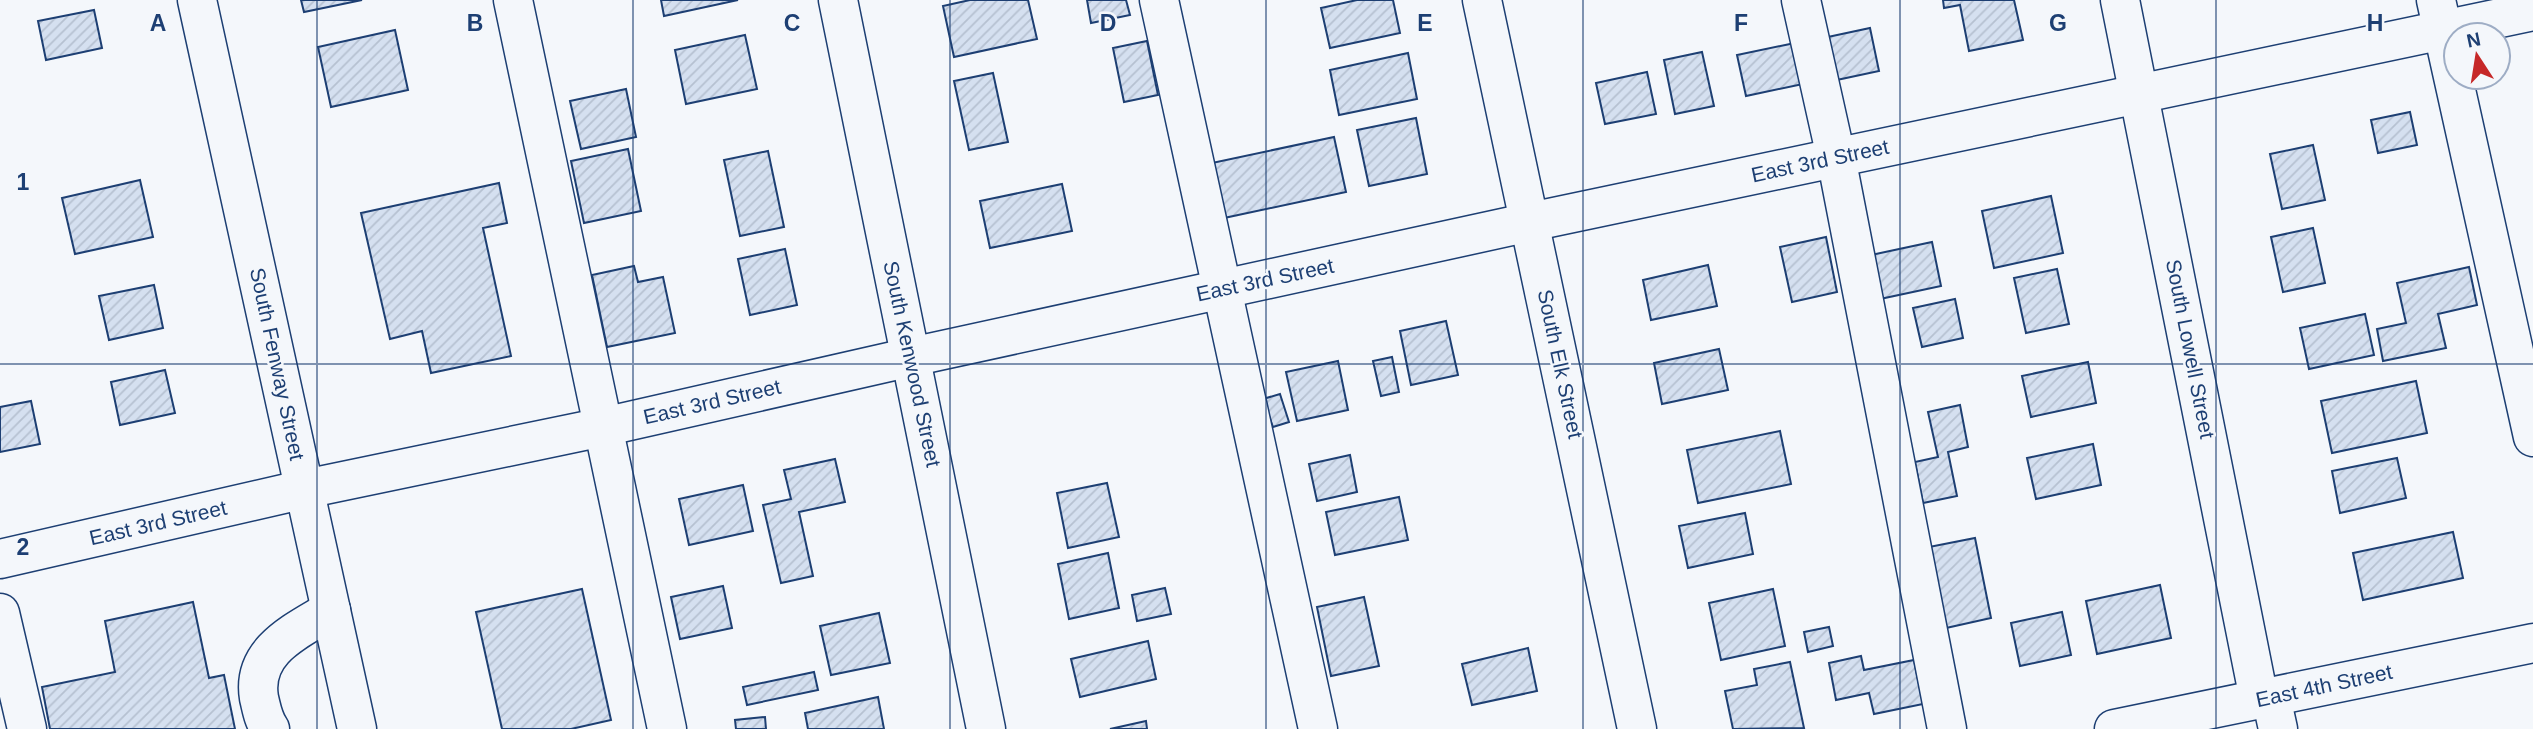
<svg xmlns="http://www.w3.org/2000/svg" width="2533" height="729" font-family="Arial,sans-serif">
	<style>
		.building { fill: url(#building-hatch); stroke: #1d3f73; stroke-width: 2 }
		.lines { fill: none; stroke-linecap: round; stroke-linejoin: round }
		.minor-casing { stroke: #1d3f73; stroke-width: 41 }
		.minor { stroke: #f4f7fb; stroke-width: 38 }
		.grid { fill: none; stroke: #1d3f73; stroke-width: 2; stroke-opacity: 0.55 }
		.labels { text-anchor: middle; stroke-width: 5; stroke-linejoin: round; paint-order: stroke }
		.street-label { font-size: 21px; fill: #1d3f73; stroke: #f4f7fb }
		.grid-label { font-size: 23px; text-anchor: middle; font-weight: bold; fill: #1d3f73; stroke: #f4f7fb; stroke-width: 5; stroke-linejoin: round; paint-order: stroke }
	</style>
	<defs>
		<pattern id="building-hatch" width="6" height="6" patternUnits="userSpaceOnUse" patternTransform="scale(1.75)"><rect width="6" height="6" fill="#d5e0f0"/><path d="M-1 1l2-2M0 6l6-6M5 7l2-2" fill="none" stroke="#b6c1d1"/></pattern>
	</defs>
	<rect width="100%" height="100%" fill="#f4f7fb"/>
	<g class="building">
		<polygon points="301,0 362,0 304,12"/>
		<polygon points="661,0 738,0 664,16"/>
		<polygon points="970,0 1028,0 1037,39 954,57 943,6"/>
		<polygon points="1087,0 1126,0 1130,15 1091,23"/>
		<polygon points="1357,0 1393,0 1400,33 1330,48 1321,8"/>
		<polygon points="1943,0 2014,0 2023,40 1969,51 1960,5 1944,8"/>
		<polygon points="94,10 102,48 46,60 38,21"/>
		<polygon points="1870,28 1879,71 1832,81 1823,38"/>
		<polygon points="395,30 408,90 331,107 318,47"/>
		<polygon points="745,35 757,89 686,104 675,50"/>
		<polygon points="1147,41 1158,95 1124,102 1113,48"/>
		<polygon points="1795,43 1803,84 1746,96 1737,55"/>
		<polygon points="1702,52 1714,106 1675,114 1664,60"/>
		<polygon points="1408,53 1417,99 1339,115 1330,70"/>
		<polygon points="1647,72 1656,114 1605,124 1596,83"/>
		<polygon points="993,73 1008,142 969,150 954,81"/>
		<polygon points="626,89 636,137 581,149 570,101"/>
		<polygon points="2410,112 2417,145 2378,153 2371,120"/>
		<polygon points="1416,118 1427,174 1369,186 1357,130"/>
		<polygon points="1334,137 1346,192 1224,218 1212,163"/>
		<polygon points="2313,145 2325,200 2282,209 2270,154"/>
		<polygon points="628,149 641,211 584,223 571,161"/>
		<polygon points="768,151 784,227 740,236 724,160"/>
		<polygon points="140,180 153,237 75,254 62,198"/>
		<polygon points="499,183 507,223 483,228 511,356 431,373 422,331 390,339 361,213"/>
		<polygon points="1062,184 1072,231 990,248 980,201"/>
		<polygon points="2051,196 2063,253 1994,268 1982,211"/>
		<polygon points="2313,228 2325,283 2283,292 2271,237"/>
		<polygon points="1826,237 1837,292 1792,302 1780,247"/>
		<polygon points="1932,242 1941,286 1880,299 1871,255"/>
		<polygon points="785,249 797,305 750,315 738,259"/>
		<polygon points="1708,265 1717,306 1651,320 1643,280"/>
		<polygon points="634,266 638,282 663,277 675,333 607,347 592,275"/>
		<polygon points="2469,267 2477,305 2438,314 2446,348 2383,361 2377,329 2406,323 2397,283"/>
		<polygon points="2057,269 2069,324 2026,333 2014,278"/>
		<polygon points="154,285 163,328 109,340 99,296"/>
		<polygon points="1955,299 1963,338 1922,347 1913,308"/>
		<polygon points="2365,314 2374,355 2309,369 2300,328"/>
		<polygon points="1446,321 1458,375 1411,385 1400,331"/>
		<polygon points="1719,349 1728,390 1662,404 1654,363"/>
		<polygon points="1392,357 1399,392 1381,396 1373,361"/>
		<polygon points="1338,361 1348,410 1297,421 1286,372"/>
		<polygon points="2088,362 2096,403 2031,417 2022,376"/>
		<polygon points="165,370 175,413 120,425 111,382"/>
		<polygon points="2416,381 2427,433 2332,453 2321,401"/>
		<polygon points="1280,394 1289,422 1273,427 1263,399"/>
		<polygon points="31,401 40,444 0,452 0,407"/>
		<polygon points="1960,405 1968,447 1948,452 1957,496 1923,503 1915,462 1938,457 1928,412"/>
		<polygon points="1780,431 1791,484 1698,503 1687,450"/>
		<polygon points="2093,444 2101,485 2036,499 2027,458"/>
		<polygon points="1350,455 1357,492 1317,501 1309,464"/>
		<polygon points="2397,458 2406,498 2340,513 2332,471"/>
		<polygon points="835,459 845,502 799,512 813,576 781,583 763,505 791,499 784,470"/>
		<polygon points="1107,483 1119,537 1068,548 1057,493"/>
		<polygon points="743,485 753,531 689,545 679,499"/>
		<polygon points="1399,497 1408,540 1335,555 1326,512"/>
		<polygon points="1745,513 1753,554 1688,568 1679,526"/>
		<polygon points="2453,532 2463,578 2363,600 2353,553"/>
		<polygon points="1975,538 1991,618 1946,628 1929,547"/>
		<polygon points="1108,553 1119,608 1069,619 1058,564"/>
		<polygon points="2160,585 2171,638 2097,654 2086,601"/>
		<polygon points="723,586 732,628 680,639 671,597"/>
		<polygon points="1165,588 1171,614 1137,621 1132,595"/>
		<polygon points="582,589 611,720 571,729 502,729 476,612"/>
		<polygon points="1773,589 1785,646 1721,660 1709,603"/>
		<polygon points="1364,597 1379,666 1331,676 1317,607"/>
		<polygon points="193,602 209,678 224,675 235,729 50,729 42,687 115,672 105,621"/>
		<polygon points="2062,612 2071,655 2020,666 2011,623"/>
		<polygon points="879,613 890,663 831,675 820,626"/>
		<polygon points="1829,627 1833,646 1808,652 1804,632"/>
		<polygon points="1148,641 1156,679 1080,697 1071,659"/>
		<polygon points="1528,648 1537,691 1472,705 1462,664"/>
		<polygon points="1861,656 1864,670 1914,660 1923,704 1874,714 1869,693 1836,700 1829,663"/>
		<polygon points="1790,662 1804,728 1733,729 1725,691 1757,685 1754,669"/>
		<polygon points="814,672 818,690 747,705 743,687"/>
		<polygon points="878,697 884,729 808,729 805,713"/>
		<polygon points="765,717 766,729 736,729 735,720"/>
		<polygon points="1146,721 1147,729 1110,729"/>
	</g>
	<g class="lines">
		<defs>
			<g id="minor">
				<polyline points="197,0 357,729"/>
				<polyline points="513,0 667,729"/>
				<polyline points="838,0 986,729"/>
				<polyline points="1159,0 1318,729"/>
				<polyline points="1482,0 1637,729"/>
				<polyline points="1801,0 1836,157 1947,729"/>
				<polyline points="2120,0 2259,699"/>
				<polyline points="2436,0 2533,437"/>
				<polyline points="0,559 305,489 603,427 911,357 1530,222 2533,11"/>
				<polyline points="0,613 27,729"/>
				<polyline points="2271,697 2278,729"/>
				<path d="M 270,729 C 263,719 262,710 259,698 C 251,650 297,631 331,610"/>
				<polyline points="2114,729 2533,643"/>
			</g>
		</defs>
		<use href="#minor" class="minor-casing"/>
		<use href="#minor" class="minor"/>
	</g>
	<path class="grid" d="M 317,0 L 317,729M 633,0 L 633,729M 950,0 L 950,729M 1266,0 L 1266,729M 1583,0 L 1583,729M 1900,0 L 1900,729M 2216,0 L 2216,729M 0,364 L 2533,364"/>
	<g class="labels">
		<g class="street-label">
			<text transform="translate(1820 161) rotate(-12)" y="7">East 3rd Street</text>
			<text transform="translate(1265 280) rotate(-12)" y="7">East 3rd Street</text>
			<text transform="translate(2190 349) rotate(79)" y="7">South Lowell Street</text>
			<text transform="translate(277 364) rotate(78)" y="7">South Fenway Street</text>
			<text transform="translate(912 364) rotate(78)" y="7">South Kenwood Street</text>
			<text transform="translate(1560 364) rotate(78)" y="7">South Elk Street</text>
			<text transform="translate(712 402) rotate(-13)" y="7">East 3rd Street</text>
			<text transform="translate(158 523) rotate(-13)" y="7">East 3rd Street</text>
			<text transform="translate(2324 686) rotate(-12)" y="7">East 4th Street</text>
		</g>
	</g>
	<g class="grid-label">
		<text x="158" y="31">A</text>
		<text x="475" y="31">B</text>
		<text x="792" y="31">C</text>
		<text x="1108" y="31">D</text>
		<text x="1425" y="31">E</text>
		<text x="1741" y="31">F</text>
		<text x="2058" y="31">G</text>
		<text x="2375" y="31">H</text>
		<text x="23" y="190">1</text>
		<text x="23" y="555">2</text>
	</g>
	<g transform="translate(2477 56) rotate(348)"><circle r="33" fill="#f4f7fb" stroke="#9eadc5" stroke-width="2"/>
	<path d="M0-5L12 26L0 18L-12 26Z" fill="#c62828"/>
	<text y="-10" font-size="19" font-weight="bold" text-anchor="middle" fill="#1d3f73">N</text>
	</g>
</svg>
